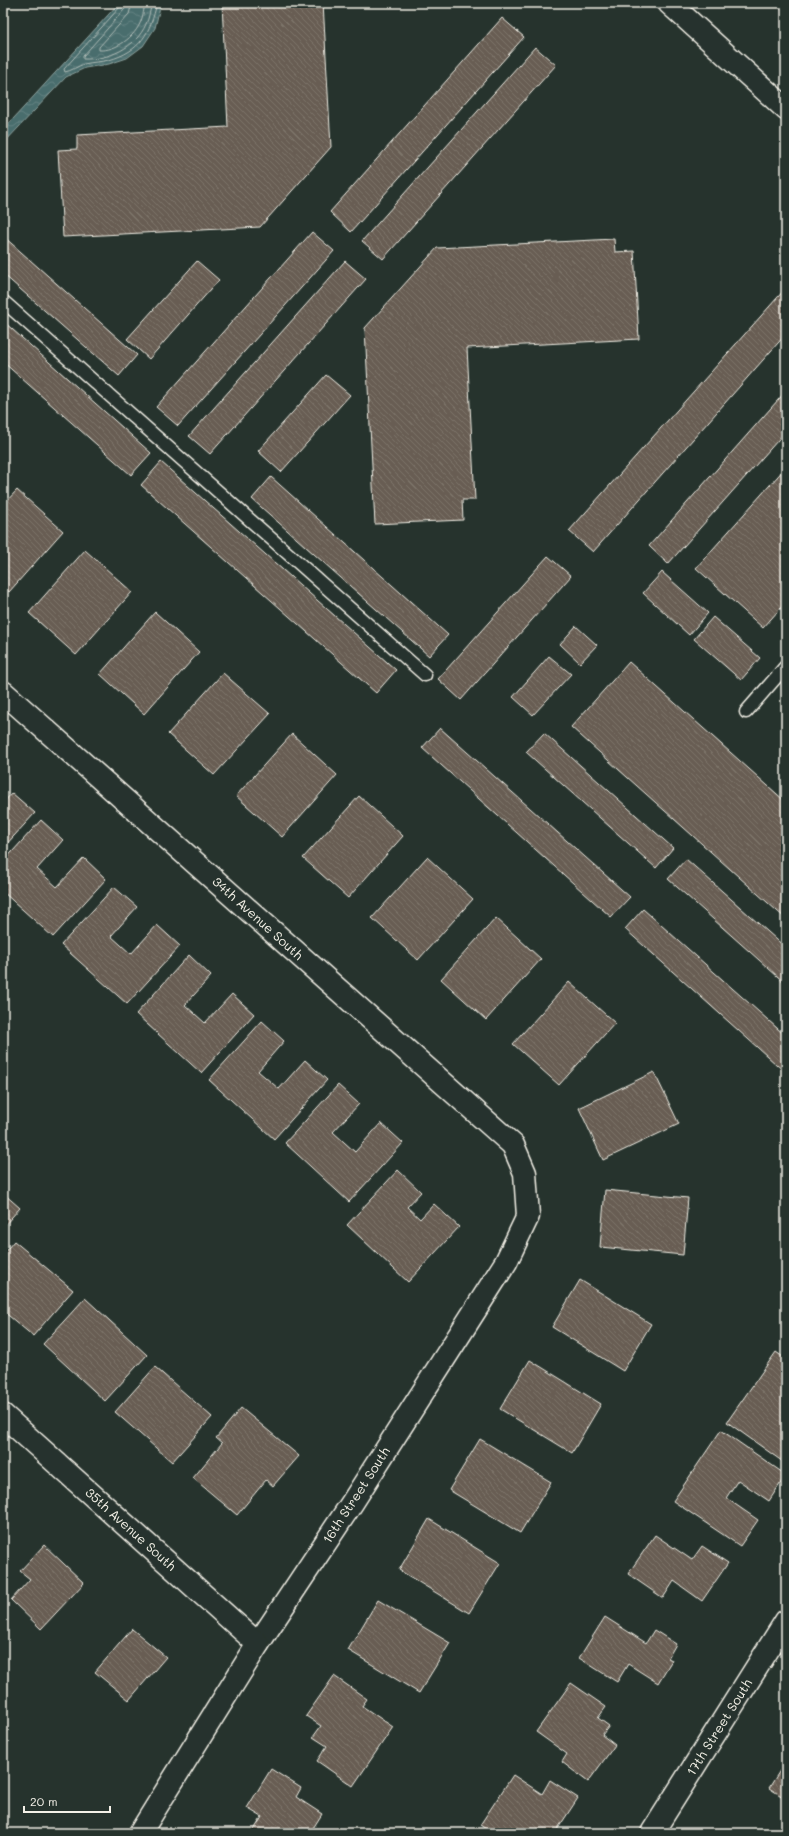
<svg xmlns="http://www.w3.org/2000/svg" width="789" height="1836" font-family="Mali,sans-serif">
	<style>
		.water { fill: url(#water-waves); stroke: #8da29e }
		.lines { fill: none; stroke-linecap: round; stroke-linejoin: round }
		.shore { stroke: #b0bcb7; stroke-width: 1 }
		.building { fill: url(#building-back-hatch); stroke: #f4f1e8 }
		.service-casing { stroke: #f4f1e8; stroke-width: 15 }
		.minor-casing { stroke: #f4f1e8; stroke-width: 25 }
		.service { stroke: #26332d; stroke-width: 12 }
		.minor { stroke: #26332d; stroke-width: 22 }
		.labels { text-anchor: middle; stroke-width: 3; stroke-linejoin: round; paint-order: stroke }
		.street-label { font-size: 13px; fill: #f4f1e8; stroke: #26332d }
	</style>
	<defs>
		<pattern id="water-waves" width="16" height="10" patternUnits="userSpaceOnUse"><rect width="16" height="10" fill="#496d6d"/><path d="M0 5q4-4 8 0t8 0" fill="none" stroke="#648282"/></pattern>
		<pattern id="building-back-hatch" width="6" height="6" patternUnits="userSpaceOnUse"><rect width="6" height="6" fill="#675d52"/><path d="M-1 5l2 2M0 0l6 6M5-1l2 2" fill="none" stroke="#7d756b"/></pattern>
	</defs>
	<rect width="100%" height="100%" fill="#26332d"/>
	<filter id="ink" filterUnits="userSpaceOnUse"><feTurbulence type="fractalNoise" baseFrequency=".025" numOctaves="2"/><feDisplacementMap in="SourceGraphic" scale="8" xChannelSelector="R" yChannelSelector="G"/><feConvolveMatrix kernelMatrix="1 2 1 2 8 2 1 2 1" color-interpolation-filters="sRGB"/></filter>
	<g filter="url(#ink)">
		<polygon class="water" points="119,3 161,3 155,28 143,46 127,58 109,64 85,68 66,77 3,144 3,130"/>
		<g class="lines">
			<g class="shore">
				<path d="M 121,3 L 120,7 L 64,69 L 65,72 C 71,71 78,66 84,64 C 92,62 101,62 109,60 C 141,51 150,33 157,3"/>
				<path d="M 126,3 L 124,10 L 83,56 L 83,59 C 108,60 136,48 146,24 C 149,18 150,10 152,3"/>
				<path d="M 132,3 L 129,14 L 99,47 L 99,50 C 116,51 135,37 141,21 C 143,16 144,9 145,3"/>
			</g>
		</g>
		<g class="building">
			<polygon points="3,3 12,3 3,13"/>
			<polygon points="222,3 323,3 331,147 260,227 63,237 58,150 77,149 77,135 228,127"/>
			<polygon points="502,18 524,37 351,232 330,212"/>
			<polygon points="535,47 556,65 383,259 362,241"/>
			<polygon points="312,232 334,251 178,426 156,407"/>
			<polygon points="3,236 137,355 119,376 3,274"/>
			<polygon points="614,239 615,252 634,251 639,339 467,348 475,500 462,500 463,520 375,524 365,328 437,248"/>
			<polygon points="197,261 219,280 149,359 127,339"/>
			<polygon points="345,261 366,279 210,454 189,436"/>
			<polygon points="786,288 786,334 593,552 569,531"/>
			<polygon points="3,321 151,453 131,475 3,362"/>
			<polygon points="326,375 350,395 281,472 258,451"/>
			<polygon points="786,391 786,431 668,564 649,546"/>
			<polygon points="161,462 396,670 376,693 141,485"/>
			<polygon points="786,467 786,602 763,628 696,568"/>
			<polygon points="271,477 448,635 429,656 252,499"/>
			<polygon points="17,490 63,531 9,592 3,586 3,505"/>
			<polygon points="85,550 132,592 76,655 29,613"/>
			<polygon points="548,556 571,576 461,700 438,679"/>
			<polygon points="662,572 708,613 689,635 643,593"/>
			<polygon points="155,612 199,652 144,714 100,674"/>
			<polygon points="713,617 760,658 741,680 694,639"/>
			<polygon points="576,626 597,645 580,663 560,644"/>
			<polygon points="549,656 571,674 533,715 513,697"/>
			<polygon points="629,662 786,802 786,919 571,727"/>
			<polygon points="223,673 270,714 214,775 168,734"/>
			<polygon points="440,728 630,897 611,917 422,748"/>
			<polygon points="544,733 673,848 656,868 526,752"/>
			<polygon points="292,734 337,775 282,837 236,796"/>
			<polygon points="12,793 35,813 3,848 3,803"/>
			<polygon points="359,796 403,836 348,898 303,858"/>
			<polygon points="41,820 63,840 37,869 57,887 84,858 106,879 53,937 3,892 3,862"/>
			<polygon points="427,857 473,899 418,960 372,918"/>
			<polygon points="686,859 786,948 786,984 668,879"/>
			<polygon points="114,887 137,907 111,936 131,954 157,925 180,946 127,1004 61,945"/>
			<polygon points="643,909 786,1036 786,1073 625,929"/>
			<polygon points="496,918 541,959 486,1020 441,979"/>
			<polygon points="189,955 211,976 185,1005 205,1023 232,994 254,1014 201,1073 136,1014"/>
			<polygon points="569,982 615,1023 559,1085 513,1044"/>
			<polygon points="262,1021 284,1041 258,1071 279,1089 305,1060 327,1080 274,1139 209,1080"/>
			<polygon points="654,1072 679,1124 603,1160 579,1108"/>
			<polygon points="338,1085 359,1104 333,1132 355,1152 381,1123 403,1143 349,1202 285,1143"/>
			<polygon points="398,1170 421,1192 407,1207 420,1219 434,1204 459,1227 408,1282 347,1225"/>
			<polygon points="605,1190 688,1198 683,1255 600,1247"/>
			<polygon points="3,1193 20,1208 3,1227"/>
			<polygon points="14,1241 73,1290 33,1336 3,1311 3,1254"/>
			<polygon points="580,1280 651,1324 623,1371 552,1327"/>
			<polygon points="85,1298 147,1355 105,1401 43,1344"/>
			<polygon points="776,1352 786,1359 786,1464 727,1422"/>
			<polygon points="530,1360 601,1404 572,1453 500,1409"/>
			<polygon points="155,1367 212,1417 172,1462 115,1412"/>
			<polygon points="241,1408 299,1456 273,1486 266,1480 237,1515 193,1478 222,1443 216,1438"/>
			<polygon points="721,1430 786,1475 769,1501 738,1480 726,1498 758,1520 740,1546 673,1501"/>
			<polygon points="480,1439 551,1482 520,1533 449,1490"/>
			<polygon points="429,1519 500,1563 469,1613 399,1570"/>
			<polygon points="655,1535 692,1560 702,1546 728,1563 702,1601 674,1581 663,1598 628,1574"/>
			<polygon points="44,1545 84,1583 41,1629 11,1600 30,1579 20,1571"/>
			<polygon points="378,1600 450,1643 419,1693 348,1650"/>
			<polygon points="605,1617 646,1643 654,1630 676,1644 668,1658 672,1660 658,1683 628,1664 617,1682 579,1658"/>
			<polygon points="132,1629 166,1657 129,1700 95,1672"/>
			<polygon points="334,1676 367,1699 362,1706 393,1727 353,1786 317,1761 327,1746 313,1737 321,1726 306,1716"/>
			<polygon points="571,1683 606,1707 598,1718 609,1726 602,1735 615,1745 588,1782 562,1762 567,1754 536,1732"/>
			<polygon points="786,1761 786,1799 769,1788"/>
			<polygon points="271,1769 301,1788 296,1797 322,1814 310,1833 252,1833 262,1817 247,1808"/>
			<polygon points="513,1775 542,1794 550,1780 578,1798 555,1833 492,1833 480,1825"/>
		</g>
		<g class="lines">
			<defs>
				<g id="service">
					<polyline points="3,301 425,675"/>
					<polyline points="746,712 786,666"/>
				</g>
				<g id="minor">
					<polyline points="669,3 786,109"/>
					<polyline points="3,692 513,1145 525,1173 528,1216 506,1262 352,1503 258,1644 140,1833"/>
					<polyline points="3,1415 258,1644"/>
					<polyline points="652,1833 786,1621"/>
				</g>
			</defs>
			<use href="#service" class="service-casing"/>
			<use href="#minor" class="minor-casing"/>
			<use href="#service" class="service"/>
			<use href="#minor" class="minor"/>
		</g>
	</g>
	<g class="labels">
		<g class="street-label">
			<text transform="translate(258 918) rotate(42)" y="5">34th Avenue South</text>
			<text transform="translate(356 1495) rotate(-57)" y="5">16th Street South</text>
			<text transform="translate(131 1529) rotate(42)" y="5">35th Avenue South</text>
			<text transform="translate(719 1727) rotate(-58)" y="5">17th Street South</text>
		</g>
	</g>
	<rect width="789" height="1836" fill="none" stroke="#26332d" stroke-width="16"/>
	<rect x="8" y="8" width="773" height="1820" fill="none" stroke="#f4f1e8" stroke-width="1.5" filter="url(#ink)"/>
	<path d="M24 1806v6h86v-6" fill="none" stroke="#f4f1e8" stroke-width="2"/>
	<text x="30" y="1806" font-size="12" fill="#f4f1e8" stroke="#26332d" stroke-width="3" paint-order="stroke">20 m</text>
</svg>
